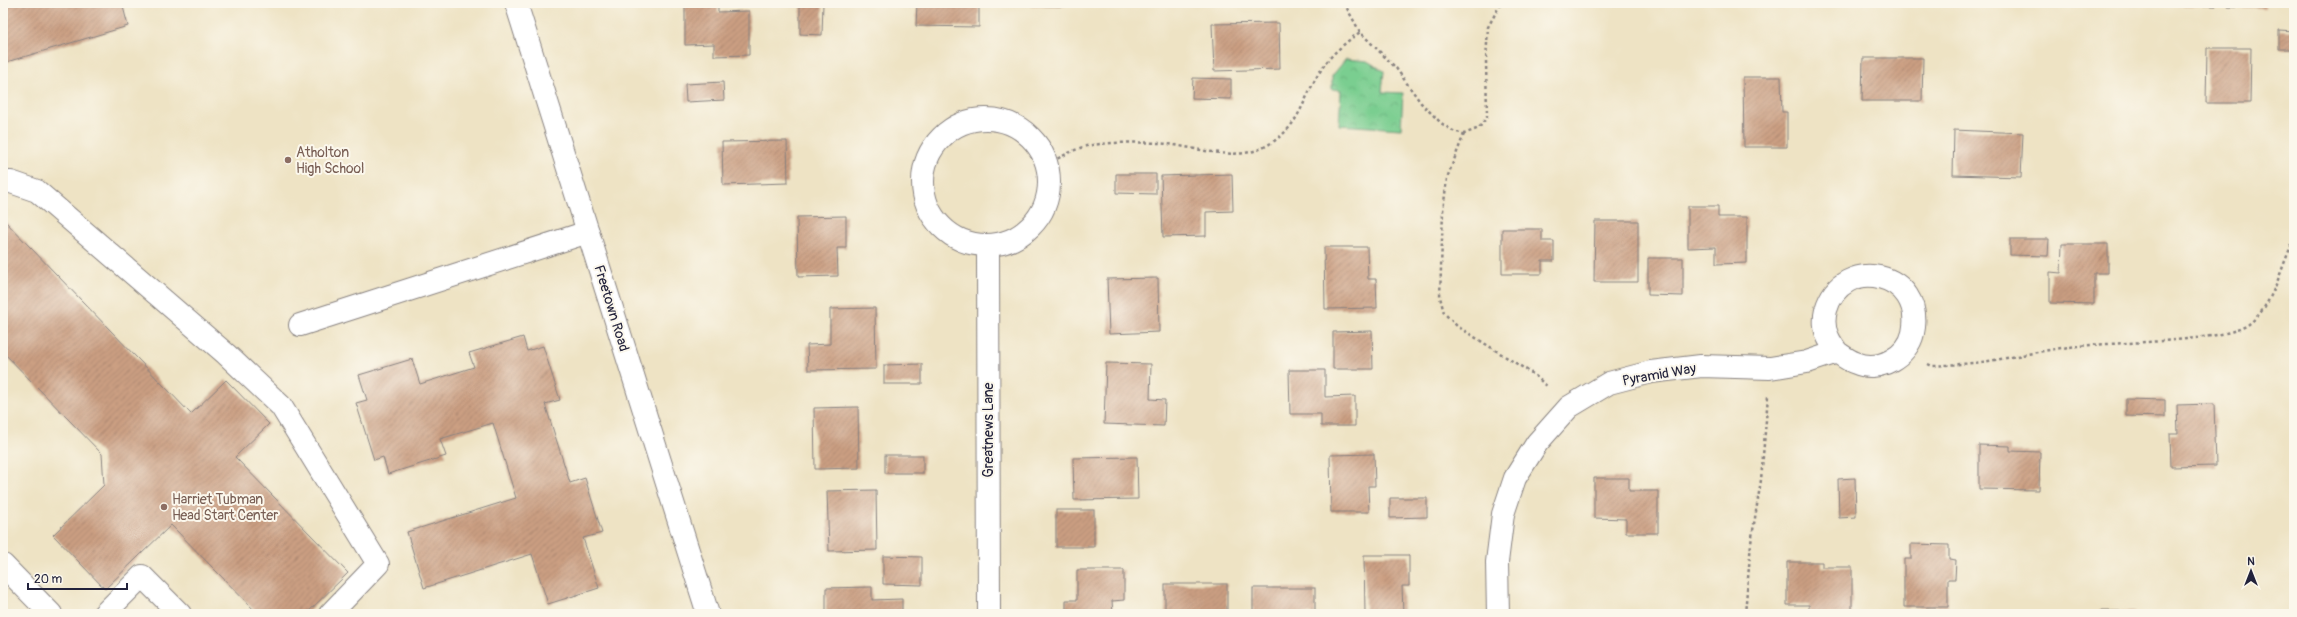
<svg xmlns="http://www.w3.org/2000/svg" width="2297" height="617" font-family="Pangolin,sans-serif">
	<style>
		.park { fill: url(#park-crowns); stroke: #4e7866 }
		.building { fill: url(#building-hatch) }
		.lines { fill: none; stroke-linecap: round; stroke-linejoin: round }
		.minor-casing { stroke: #888280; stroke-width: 24 }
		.path { stroke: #888280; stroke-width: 2.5; stroke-dasharray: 3 3; stroke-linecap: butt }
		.minor { stroke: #fff; stroke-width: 22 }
		.education-dot { fill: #8d6e63; stroke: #fbf7ec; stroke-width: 1.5 }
		.labels { text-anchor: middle; stroke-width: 4; stroke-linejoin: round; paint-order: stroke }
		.education-label { font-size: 14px; fill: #785e54; stroke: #fbf7ec; text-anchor: start }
		.street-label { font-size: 14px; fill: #22223b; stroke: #fbf7ec }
	</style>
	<defs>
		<pattern id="park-crowns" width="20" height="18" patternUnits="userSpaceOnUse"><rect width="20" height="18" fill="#7ace90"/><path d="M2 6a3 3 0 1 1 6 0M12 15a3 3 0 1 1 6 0" fill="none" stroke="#69b17d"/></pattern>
		<pattern id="building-hatch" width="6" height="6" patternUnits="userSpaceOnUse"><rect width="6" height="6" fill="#cb9f82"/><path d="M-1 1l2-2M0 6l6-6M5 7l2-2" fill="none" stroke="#a4816c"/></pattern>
	</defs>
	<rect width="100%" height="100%" fill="#fbf7ec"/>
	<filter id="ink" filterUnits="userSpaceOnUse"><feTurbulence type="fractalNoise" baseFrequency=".025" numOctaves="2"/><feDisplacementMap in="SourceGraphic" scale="8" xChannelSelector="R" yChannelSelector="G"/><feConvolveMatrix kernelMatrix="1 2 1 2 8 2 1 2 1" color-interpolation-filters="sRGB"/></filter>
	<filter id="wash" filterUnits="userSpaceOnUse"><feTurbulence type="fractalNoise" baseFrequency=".012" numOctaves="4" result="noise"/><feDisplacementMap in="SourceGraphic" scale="16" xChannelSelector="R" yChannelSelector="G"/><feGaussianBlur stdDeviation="0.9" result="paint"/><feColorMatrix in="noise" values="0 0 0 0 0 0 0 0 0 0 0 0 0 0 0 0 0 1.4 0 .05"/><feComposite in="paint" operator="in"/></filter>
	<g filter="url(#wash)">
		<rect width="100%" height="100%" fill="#eee3c4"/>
		<polygon class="park" points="1346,59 1367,61 1384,71 1382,92 1403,93 1401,129 1339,125 1341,90 1332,89 1332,76"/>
		<g id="blocks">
			<g class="building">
				<polygon points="3,3 122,3 128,26 3,63"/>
				<polygon points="685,3 718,3 718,12 749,11 749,55 714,56 714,44 685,45"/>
				<polygon points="800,3 823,3 822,35 800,34"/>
				<polygon points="917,3 979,3 979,27 916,26"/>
				<polygon points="1001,3 1066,3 1066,6 1001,5"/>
				<polygon points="2161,3 2216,3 2216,6 2161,5"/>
				<polygon points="2227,3 2265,3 2265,8 2227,7"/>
				<polygon points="1279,23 1280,69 1214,71 1212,24"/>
				<polygon points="2279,30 2294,31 2294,49 2279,49"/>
				<polygon points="2207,48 2251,48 2250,103 2206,103"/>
				<polygon points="1863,58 1923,58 1922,101 1862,101"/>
				<polygon points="1743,77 1781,77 1782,112 1787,112 1787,147 1744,147"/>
				<polygon points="1193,78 1231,79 1231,99 1192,98"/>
				<polygon points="723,82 724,100 686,102 685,84"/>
				<polygon points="1954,130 2023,133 2021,177 1953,175"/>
				<polygon points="787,141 788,183 723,185 722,142"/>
				<polygon points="1116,174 1156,174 1156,194 1116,193"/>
				<polygon points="1232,174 1233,211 1206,212 1206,236 1163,237 1161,176"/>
				<polygon points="1688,206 1718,206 1718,217 1747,217 1747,263 1716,264 1716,247 1688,248"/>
				<polygon points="846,216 846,248 837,248 838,276 798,277 797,217"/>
				<polygon points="3,219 191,414 226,380 269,424 235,457 348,573 306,614 258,614 171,525 105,589 53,535 104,485 102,454 3,352"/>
				<polygon points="1595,221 1638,221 1638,282 1594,282"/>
				<polygon points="1502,229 1542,229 1542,241 1554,241 1554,261 1542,261 1542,274 1502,274"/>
				<polygon points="2010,239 2049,239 2048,256 2010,255"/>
				<polygon points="2062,244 2108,244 2108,273 2094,273 2094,304 2050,303 2050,272 2061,273"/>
				<polygon points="1324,247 1367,247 1368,279 1376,279 1377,308 1325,309"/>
				<polygon points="1648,258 1683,258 1683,296 1648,295"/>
				<polygon points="1158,278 1159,332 1109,334 1107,279"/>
				<polygon points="875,308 876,369 808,370 807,345 830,344 830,309"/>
				<polygon points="1372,331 1373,369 1333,369 1333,332"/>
				<polygon points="523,337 527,351 543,346 560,400 545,404 570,483 585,478 602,533 583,538 599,588 548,604 532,554 424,588 407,532 516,498 493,423 440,439 446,456 388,474 383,457 374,460 356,403 367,400 359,375 412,359 420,384 474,367 469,353"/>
				<polygon points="1106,363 1151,364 1150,399 1165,400 1164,426 1104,424"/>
				<polygon points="922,364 922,384 884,384 884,365"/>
				<polygon points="1289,370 1325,370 1325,397 1355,396 1355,426 1321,426 1321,414 1290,414"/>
				<polygon points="2126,399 2165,400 2165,417 2126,416"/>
				<polygon points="2214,404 2216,466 2171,467 2170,434 2178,434 2177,405"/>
				<polygon points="858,407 859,468 815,469 814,408"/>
				<polygon points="1979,445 2010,446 2010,451 2040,452 2039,490 1979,489"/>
				<polygon points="1374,454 1375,486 1368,486 1369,512 1331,512 1330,455"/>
				<rect x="885" y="455" width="38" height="18"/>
				<polygon points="1137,457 1138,499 1074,500 1073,458"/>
				<polygon points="1594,478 1629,478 1629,491 1658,491 1658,533 1626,533 1626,519 1594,518"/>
				<polygon points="1855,478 1856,517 1839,518 1838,479"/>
				<polygon points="876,490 877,550 829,551 827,491"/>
				<polygon points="1390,498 1427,498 1427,517 1390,518"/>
				<rect x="1056" y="510" width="38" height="37"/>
				<polygon points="1911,544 1949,545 1949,559 1956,560 1955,579 1948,579 1948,607 1904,607 1904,559 1911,559"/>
				<polygon points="1364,555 1409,555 1409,586 1402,586 1403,614 1365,614"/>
				<polygon points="883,556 922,557 922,585 883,584"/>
				<polygon points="1787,562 1822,562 1822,567 1852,567 1852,614 1809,614 1809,605 1787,605"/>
				<polygon points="1077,570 1124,570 1124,600 1112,601 1113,614 1066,614 1066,600 1077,600"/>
				<rect x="1165" y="584" width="62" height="30"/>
				<polygon points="872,587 872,600 902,599 902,614 841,614 841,611 826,612 826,588"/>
				<rect x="1253" y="588" width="62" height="26"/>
				<rect x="2100" y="611" width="35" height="3"/>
			</g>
		</g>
	</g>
	<g filter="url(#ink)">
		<use href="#blocks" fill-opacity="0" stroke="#888280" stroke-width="1"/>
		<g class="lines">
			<defs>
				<g id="minor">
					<polyline points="516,3 708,614"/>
					<circle cx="986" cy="182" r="63"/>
					<polyline points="3,182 11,182 37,191 226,354 281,406 378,564 330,614"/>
					<polyline points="988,245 989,614"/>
					<polyline points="300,325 588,232"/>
					<polyline points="3,565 51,614"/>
					<polyline points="104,614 142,576 180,614"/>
					<path d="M 1498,614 L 1497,562 L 1503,514 L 1515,478 L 1537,443 L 1569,407 L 1609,383 L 1651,372 L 1701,366 L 1770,368 L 1807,362 L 1837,352 C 1843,356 1849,361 1856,363 C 1879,373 1908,356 1913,333 C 1926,272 1842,253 1826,310 C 1824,318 1824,329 1828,337 C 1830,342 1834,347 1837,352"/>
				</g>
			</defs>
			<use href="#minor" class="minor-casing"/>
			<g class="path">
				<polyline points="1344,3 1360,32 1396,68 1421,103 1441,123 1453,131 1464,134 1479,128 1487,117 1486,60 1488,27 1501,3"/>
				<polyline points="1464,134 1447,178 1443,211 1440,297 1444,313 1457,326 1533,374 1548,387"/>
				<path d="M 1047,164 C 1059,158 1071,151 1083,147 C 1099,142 1141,142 1158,143 C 1191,145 1234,164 1266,146 C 1302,126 1301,100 1321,70 C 1331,54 1345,43 1360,32"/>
				<path d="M 1928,364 L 1932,366 C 1946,365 1960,364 1974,363 C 2009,359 2044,349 2079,346 C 2114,342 2224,343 2249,324 C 2274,305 2280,268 2294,240"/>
				<polyline points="1745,614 1751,543 1761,480 1768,396"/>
			</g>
			<use href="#minor" class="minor"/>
		</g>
	</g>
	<g class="education-dot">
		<circle cx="288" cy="160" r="4"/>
		<circle cx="164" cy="507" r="4"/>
	</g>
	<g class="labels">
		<g class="education-label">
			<text x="296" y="157">Atholton<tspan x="296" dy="16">High School</tspan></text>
			<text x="172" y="504">Harriet Tubman<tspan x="172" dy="16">Head Start Center</tspan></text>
		</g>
		<g class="street-label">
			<text transform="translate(612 308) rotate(73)" y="5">Freetown Road</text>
			<text transform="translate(1659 374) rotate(-10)" y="5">Pyramid Way</text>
			<text transform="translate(988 430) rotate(-90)" y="5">Greatnews Lane</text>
		</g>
	</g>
	<rect width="2297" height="617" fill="none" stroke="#fbf7ec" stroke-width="16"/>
	<g transform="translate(2251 571)" stroke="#fbf7ec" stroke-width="3" paint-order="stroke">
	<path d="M0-3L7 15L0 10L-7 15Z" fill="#22223b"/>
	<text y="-6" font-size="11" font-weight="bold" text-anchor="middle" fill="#22223b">N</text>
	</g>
	<path d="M28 583v6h99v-6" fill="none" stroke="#22223b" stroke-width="2"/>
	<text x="34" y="583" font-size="12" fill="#22223b" stroke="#fbf7ec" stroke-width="3" paint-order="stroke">20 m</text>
</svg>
